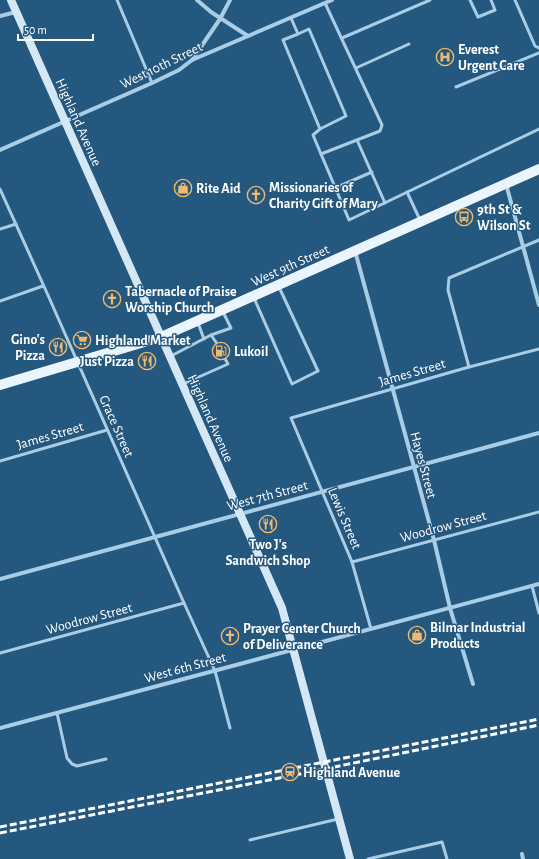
<svg xmlns="http://www.w3.org/2000/svg" width="539" height="859" font-family="'Alegreya Sans',sans-serif">
	<style>
		.lines { fill: none; stroke-linecap: round; stroke-linejoin: round }
		.service { stroke: #aacde6; stroke-width: 3 }
		.minor { stroke: #aacde6; stroke-width: 4 }
		.secondary { stroke: #d4e7f5; stroke-width: 8 }
		.primary { stroke: #ebf5fd; stroke-width: 10 }
		.rail { stroke: #fff; stroke-width: 3; stroke-dasharray: 7 3; stroke-linecap: butt }
		.labels { text-anchor: middle; stroke-width: 3; stroke-linejoin: round; paint-order: stroke }
		.poi-label { font-size: 14px; font-weight: bold; fill: #fff; stroke: #25587f; text-anchor: start }
		.street-label { font-size: 14px; fill: #fff; stroke: #25587f }
	</style>
	<rect width="100%" height="100%" fill="#25587f"/>
	<g class="lines">
		<g class="service">
			<polyline points="117,0 152,83"/>
			<polyline points="470,0 478,17 495,10 491,0"/>
			<polyline points="515,0 535,46 539,48"/>
			<polyline points="291,18 298,34 309,29 346,116 320,129 283,40 298,34"/>
			<polyline points="342,38 430,0"/>
			<polyline points="356,68 409,44"/>
			<polyline points="456,87 539,53"/>
			<polyline points="320,129 313,135 321,154 380,131 382,125 325,3"/>
			<polyline points="357,140 385,203"/>
			<polyline points="321,154 349,220 539,129"/>
			<polyline points="335,188 372,172"/>
			<polyline points="0,189 47,293 184,603 215,671 230,728"/>
			<polyline points="407,192 420,220"/>
			<polyline points="0,229 16,224"/>
			<polyline points="254,298 292,384 318,371 279,287"/>
			<polyline points="0,301 43,286"/>
			<polyline points="198,323 204,339"/>
			<polyline points="211,335 231,328 223,312"/>
			<polyline points="171,356 211,335 218,345"/>
			<polyline points="469,367 448,290 449,278 539,240"/>
			<polyline points="183,384 228,364 224,357"/>
			<polyline points="0,461 107,430"/>
			<polyline points="352,562 539,512"/>
			<polyline points="532,586 539,613"/>
			<polyline points="371,629 352,562 291,418 469,367 539,349"/>
			<polyline points="0,653 184,603"/>
			<polyline points="57,713 67,758 72,764 77,766 106,759"/>
			<polyline points="250,840 338,819"/>
			<polyline points="368,859 442,842 447,859"/>
		</g>
		<g class="minor">
			<polyline points="197,0 211,12 248,36"/>
			<polyline points="0,16 16,12"/>
			<polyline points="192,60 220,19 230,0"/>
			<polyline points="0,150 152,83 179,70 192,60 332,0"/>
			<polyline points="506,184 539,305"/>
			<polyline points="355,251 434,540 450,608 473,684"/>
			<polyline points="0,579 539,433"/>
			<polyline points="0,728 539,584"/>
			<polyline points="522,854 523,859"/>
		</g>
		<polyline class="secondary" points="11,0 282,608 350,859"/>
		<polyline class="primary" points="0,385 161,337 539,169"/>
		<g class="rail">
			<polyline points="0,827 539,719"/>
			<polyline points="0,833 310,772 539,725"/>
		</g>
	</g>
	<defs>
		<symbol id="hospital-ring" viewBox="-11 -11 22 22"><circle r="9.5" fill="#25587f" stroke="#f0b96e" stroke-width="1.5"/><path d="M-5-5h3v3.5h4V-5h3V5h-3V1.5h-4V5h-3Z" fill="#f0b96e"/></symbol>
		<symbol id="shop-ring" viewBox="-11 -11 22 22"><circle r="9.5" fill="#25587f" stroke="#f0b96e" stroke-width="1.5"/><path d="M-5-2.5h2.3a2.7 3.5 0 0 1 5.4 0H5L5.5 6h-11ZM-1.5-2.5h3a1.5 2.3 0 0 0-3 0Z" fill="#f0b96e"/></symbol>
		<symbol id="church-ring" viewBox="-11 -11 22 22"><circle r="9.5" fill="#25587f" stroke="#f0b96e" stroke-width="1.5"/><path d="M-1.2-6h2.4v3.5h3.3v2.4h-3.3V6h-2.4V-.1h-3.3v-2.4h3.3Z" fill="#f0b96e"/></symbol>
		<symbol id="bus-ring" viewBox="-11 -11 22 22"><circle r="9.5" fill="#25587f" stroke="#f0b96e" stroke-width="1.5"/><path d="M-5-6H5V4H4V6H2V4H-2V6H-4V4H-5ZM-3.5-4V0h7V-4ZM-3.5 1.2v1.5H-2V1.2ZM2 1.2v1.5H3.5V1.2Z" fill="#f0b96e"/></symbol>
		<symbol id="supermarket-ring" viewBox="-11 -11 22 22"><circle r="9.5" fill="#25587f" stroke="#f0b96e" stroke-width="1.5"/><path d="M-6-5.5h2.5l.6 2H6L4.5 2H-2.5L-4.4-4H-6ZM-1.5 3.2a1.3 1.3 0 1 0 .1 0ZM3 3.2a1.3 1.3 0 1 0 .1 0Z" fill="#f0b96e"/></symbol>
		<symbol id="restaurant-ring" viewBox="-11 -11 22 22"><circle r="9.5" fill="#25587f" stroke="#f0b96e" stroke-width="1.5"/><path d="M-5-6h1v4h1v-4h1v4h1v-4h1v5L-1.5 .5V6h-2V.5L-5-1ZM5-6V6H3V1.5H1.5Q1.5-4 5-6Z" fill="#f0b96e"/></symbol>
		<symbol id="fuel-ring" viewBox="-11 -11 22 22"><circle r="9.5" fill="#25587f" stroke="#f0b96e" stroke-width="1.5"/><path d="M-5.5-6h7V0h2V4h1.3V-2.5L3-4.5l.8-.8L6-3V5H2.5V1h-1V6h-7ZM-4.2-4.7v3.2H.2V-4.7Z" fill="#f0b96e"/></symbol>
		<symbol id="station-ring" viewBox="-11 -11 22 22"><circle r="9.5" fill="#25587f" stroke="#f0b96e" stroke-width="1.5"/><path d="M-3-6H3Q5-6 5-4V2Q5 4 3 4L4.5 6H3L1.5 4h-3L-3 6H-4.5L-3 4Q-5 4-5 2V-4Q-5-6-3-6ZM-3.5-4v3h7v-3ZM-3.5 1v1.5H-2V1ZM2 1v1.5H3.5V1Z" fill="#f0b96e"/></symbol>
	</defs>
	<g fill-rule="evenodd">
		<use href="#hospital-ring" x="435" y="47" width="20" height="20"/>
		<use href="#shop-ring" x="173" y="178" width="20" height="20"/>
		<use href="#church-ring" x="246" y="185" width="20" height="20"/>
		<use href="#bus-ring" x="454" y="207" width="20" height="20"/>
		<use href="#church-ring" x="102" y="289" width="20" height="20"/>
		<use href="#supermarket-ring" x="72" y="330" width="20" height="20"/>
		<use href="#restaurant-ring" x="48" y="337" width="20" height="20"/>
		<use href="#fuel-ring" x="211" y="341" width="20" height="20"/>
		<use href="#restaurant-ring" x="137" y="351" width="20" height="20"/>
		<use href="#restaurant-ring" x="258" y="514" width="20" height="20"/>
		<use href="#shop-ring" x="407" y="625" width="20" height="20"/>
		<use href="#church-ring" x="220" y="626" width="20" height="20"/>
		<use href="#station-ring" x="280" y="762" width="20" height="20"/>
	</g>
	<g class="labels">
		<g class="poi-label">
			<text x="458" y="54">Everest<tspan x="458" dy="16">Urgent Care</tspan></text>
			<text x="269" y="192">Missionaries of<tspan x="269" dy="16">Charity Gift of Mary</tspan></text>
			<text x="196" y="193">Rite Aid</text>
			<text x="477" y="214">9th St &amp;<tspan x="477" dy="16">Wilson St</tspan></text>
			<text x="125" y="296">Tabernacle of Praise<tspan x="125" dy="16">Worship Church</tspan></text>
			<text x="45" y="344" text-anchor="end">Gino's<tspan x="45" dy="16">Pizza</tspan></text>
			<text x="95" y="345">Highland Market</text>
			<text x="234" y="356">Lukoil</text>
			<text x="134" y="366" text-anchor="end">Just Pizza</text>
			<text x="268" y="549" text-anchor="middle">Two J's<tspan x="268" dy="16">Sandwich Shop</tspan></text>
			<text x="430" y="632">Bilmar Industrial<tspan x="430" dy="16">Products</tspan></text>
			<text x="243" y="633">Prayer Center Church<tspan x="243" dy="16">of Deliverance</tspan></text>
			<text x="303" y="777">Highland Avenue</text>
		</g>
		<g class="street-label">
			<text transform="translate(161 65) rotate(-26)" y="5">West 10th Street</text>
			<text transform="translate(79 122) rotate(66)" y="5">Highland Avenue</text>
			<text transform="translate(290 265) rotate(-24)" y="5">West 9th Street</text>
			<text transform="translate(412 372) rotate(-16)" y="5">James Street</text>
			<text transform="translate(211 418) rotate(66)" y="5">Highland Avenue</text>
			<text transform="translate(117 426) rotate(66)" y="5">Grace Street</text>
			<text transform="translate(50 435) rotate(-16)" y="5">James Street</text>
			<text transform="translate(424 465) rotate(75)" y="5">Hayes Street</text>
			<text transform="translate(267 495) rotate(-15)" y="5">West 7th Street</text>
			<text transform="translate(345 518) rotate(67)" y="5">Lewis Street</text>
			<text transform="translate(443 526) rotate(-15)" y="5">Woodrow Street</text>
			<text transform="translate(89 618) rotate(-15)" y="5">Woodrow Street</text>
			<text transform="translate(185 667) rotate(-15)" y="5">West 6th Street</text>
		</g>
	</g>
	<path d="M18 34v6h75v-6" fill="none" stroke="#ffffff" stroke-width="2"/>
	<text x="24" y="34" font-size="12" fill="#ffffff" stroke="#25587f" stroke-width="3" paint-order="stroke">50 m</text>
</svg>
